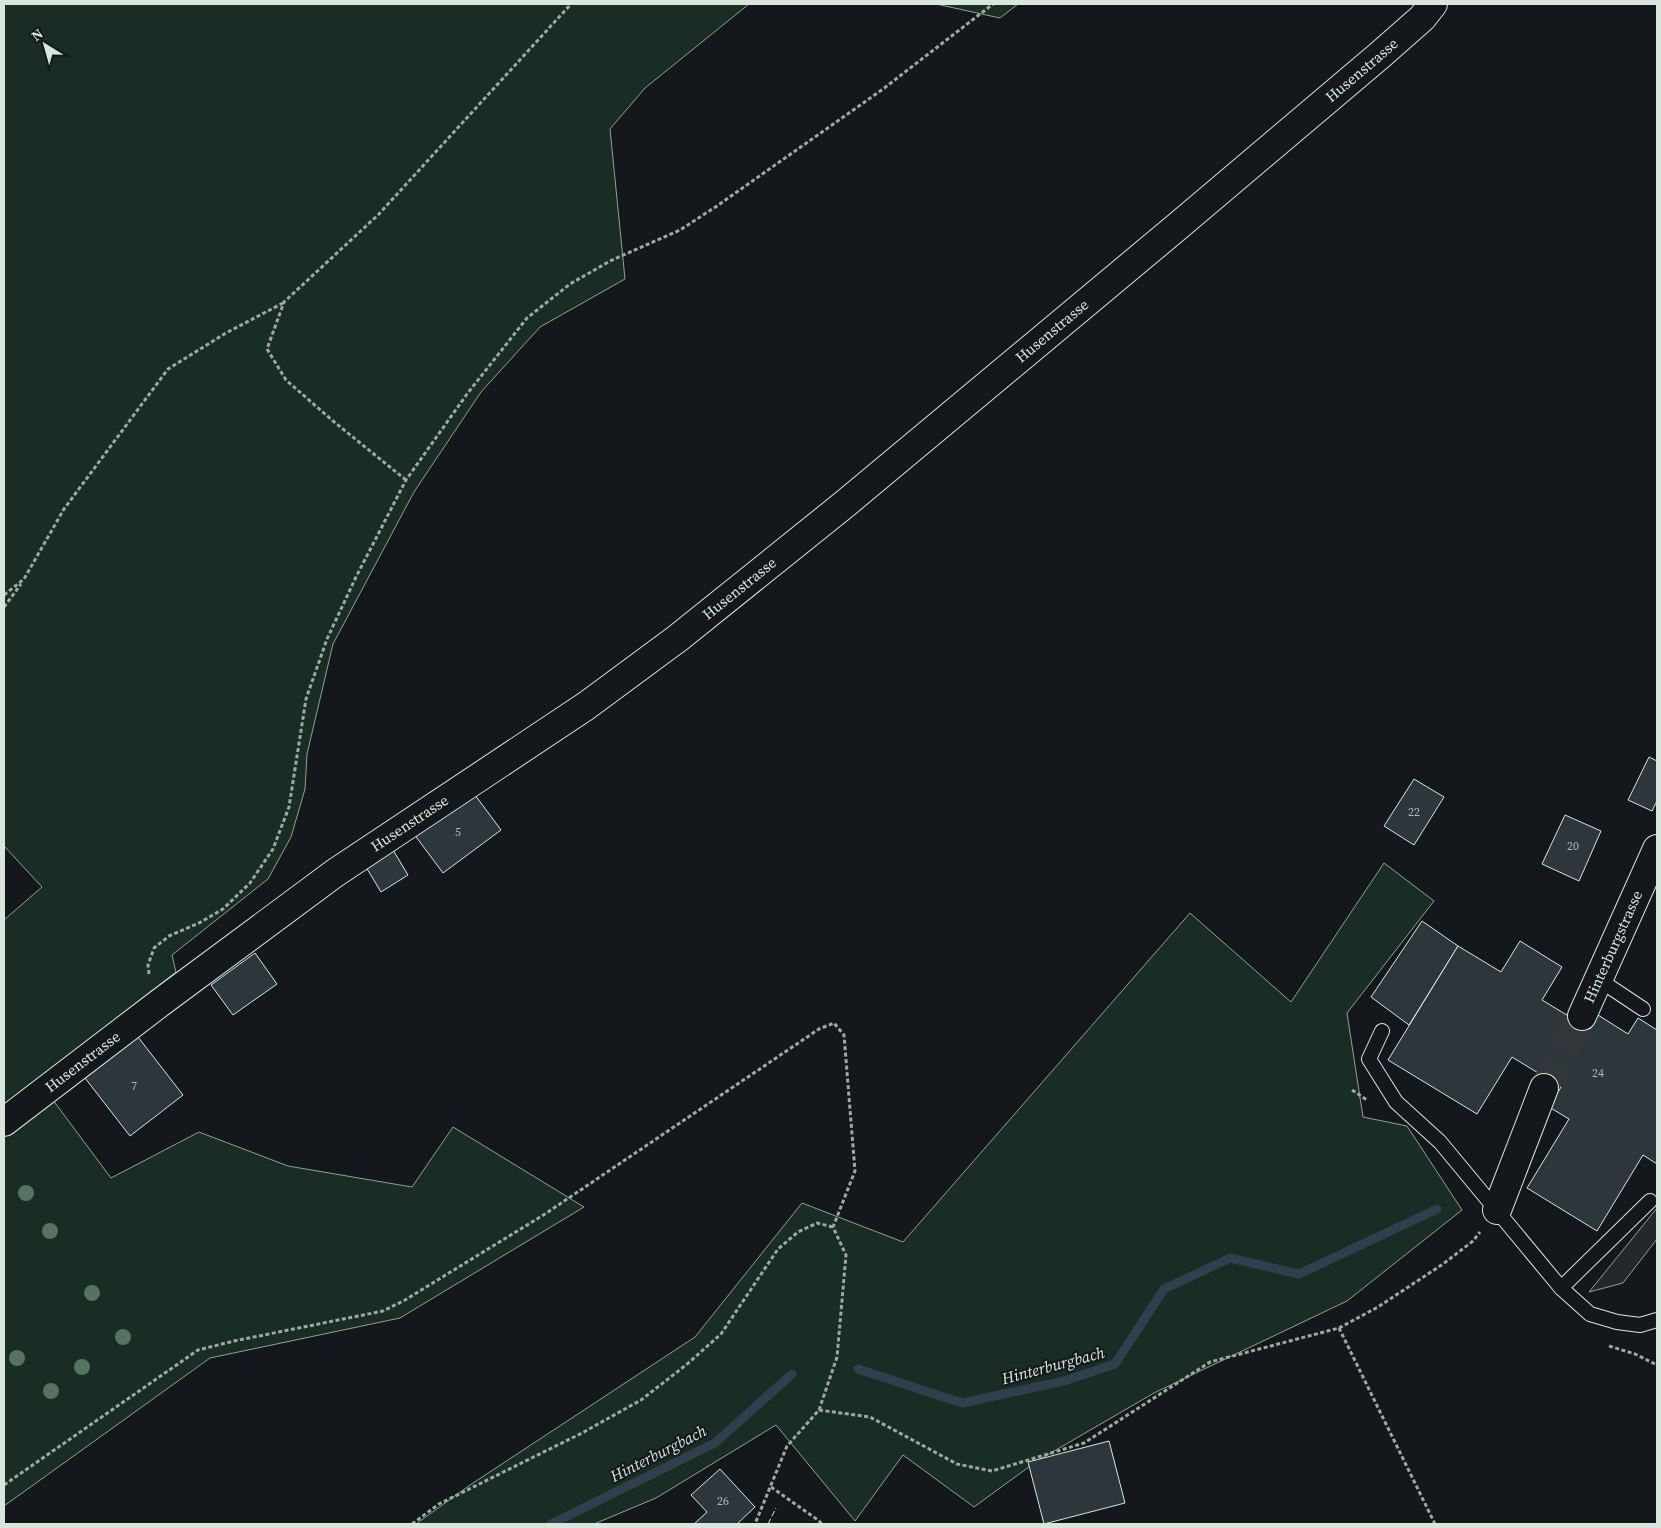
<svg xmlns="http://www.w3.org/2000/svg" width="1661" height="1528" font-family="'Source Serif 4',serif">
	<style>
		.green { fill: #1a2d24; stroke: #939e99 }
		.parking { fill: #24282b; stroke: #939e99 }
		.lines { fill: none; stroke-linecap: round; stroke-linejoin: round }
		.stream { stroke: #2f3f4d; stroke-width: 9 }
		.building { fill: #2c363c; stroke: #d8e6dc }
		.minor-tunnel { stroke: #313739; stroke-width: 28; stroke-dasharray: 28 14; stroke-linecap: butt }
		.service-casing { stroke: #d8e6dc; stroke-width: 16 }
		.minor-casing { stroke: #d8e6dc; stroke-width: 30 }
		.path { stroke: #9da8a2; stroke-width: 3; stroke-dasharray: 4 2.5; stroke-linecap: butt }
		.service { stroke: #14181c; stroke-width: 14 }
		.minor { stroke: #14181c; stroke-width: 28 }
		.fence { stroke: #d8e6dc; stroke-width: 1; stroke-dasharray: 6 2.5; stroke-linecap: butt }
		.tree { fill: #55745f }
		.labels { text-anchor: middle; stroke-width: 4; stroke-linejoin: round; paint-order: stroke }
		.number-label { font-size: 12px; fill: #adbab4 }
		.street-label { font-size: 15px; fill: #d8e6dc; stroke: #14181c }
		.water-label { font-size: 16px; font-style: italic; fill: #d8e6dc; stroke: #14181c }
	</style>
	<rect width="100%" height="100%" fill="#14181c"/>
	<g class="green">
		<polygon points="4,4 749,4 645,88 610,129 625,279 540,327 481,392 414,492 333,644 307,754 305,789 291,837 268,879 172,955 176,972 38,1080 111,1178 199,1132 288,1166 412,1187 453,1127 584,1207 400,1318 210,1358 4,1506 4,920 42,887 4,846"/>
		<polygon points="936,4 1018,4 1000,18"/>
		<polygon points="1384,863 1434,901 1347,1013 1363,1117 1407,1126 1462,1210 1347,1301 1154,1393 1037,1461 974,1507 903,1455 855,1521 776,1425 656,1498 594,1524 416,1524 470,1485 695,1337 802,1203 903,1242 1190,913 1291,1002"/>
	</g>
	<polygon class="parking" points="1657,1208 1657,1239 1623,1283 1589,1292"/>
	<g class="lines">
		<g class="stream">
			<polyline points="858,1369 962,1403 1064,1381 1115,1364 1164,1289 1230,1258 1299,1274 1437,1209"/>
			<polyline points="551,1524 715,1443 792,1374"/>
		</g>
	</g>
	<g class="building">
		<polygon points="1649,757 1657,761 1657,801 1652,811 1628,800"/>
		<polygon points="1414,779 1444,797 1414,845 1384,826"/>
		<polygon points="472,791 501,830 443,873 414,834"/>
		<polygon points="1565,815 1601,831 1579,881 1542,864"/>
		<polygon points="393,850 408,875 381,892 366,867"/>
		<polygon points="1422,921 1458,946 1409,1025 1371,997"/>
		<polygon points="1520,941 1562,967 1542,1000 1590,1029 1598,1015 1628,1034 1638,1018 1657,1030 1657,1164 1643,1155 1597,1231 1527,1188 1569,1119 1549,1107 1561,1087 1512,1057 1477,1114 1388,1060 1458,946 1501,972"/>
		<polygon points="255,953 277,984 233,1015 211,985"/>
		<polygon points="138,1037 183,1095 130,1136 85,1078"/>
		<polygon points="1109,1441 1125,1503 1044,1524 1028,1462"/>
		<polygon points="720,1469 755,1507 737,1524 694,1524 707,1512 691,1495"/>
	</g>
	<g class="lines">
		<polyline class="minor-tunnel" points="1544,1088 1582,1016"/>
		<defs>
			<g id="service">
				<polyline points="1598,979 1643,1009"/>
				<polyline points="1382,1031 1369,1059 1396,1102 1440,1142 1561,1288 1590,1314 1617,1322 1640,1325 1657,1320"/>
				<polyline points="1561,1288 1650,1201"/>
			</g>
			<g id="minor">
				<path id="s1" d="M 1582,1016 L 1657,849"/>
				<path id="s2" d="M 4,1122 L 161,1002 L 335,873 L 586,706 L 678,638 L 846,503 L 1178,226 L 1380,55 L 1422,18 L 1433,4"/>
				<polyline points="1497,1210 1544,1088"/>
			</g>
		</defs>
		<use href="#service" class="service-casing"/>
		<use href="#minor" class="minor-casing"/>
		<g class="path">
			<polyline points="406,480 333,421 286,380 267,349 284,302 378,215 571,4"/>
			<polyline points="4,595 24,579 64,509 168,369 226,333 283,303"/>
			<polyline points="4,607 21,584"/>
			<polyline points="149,974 148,965 154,948 169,936 199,923 223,909 250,883 273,849 289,807 306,699 327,639 356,577 406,480 467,394 527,318 570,284 610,261 680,230 717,206 883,89 993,4"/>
			<polyline points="1352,1090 1367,1100"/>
			<polyline points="1339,1328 1435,1524"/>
			<polyline points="1609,1346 1635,1354 1657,1365"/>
			<polyline points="819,1410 870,1417 957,1464 992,1471 1084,1443 1210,1362 1339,1328 1378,1307 1443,1264 1473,1241 1480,1232"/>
			<polyline points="4,1485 198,1350 234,1341 383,1311 405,1300 545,1214 819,1029 834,1023 844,1035 855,1171 833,1227 846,1255 837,1357 819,1410 787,1446 755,1524"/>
			<polyline points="771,1487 818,1520 822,1524"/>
			<polyline points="412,1524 439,1504 582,1433 641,1400 686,1365 721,1334 778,1249 798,1232 817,1223 833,1227"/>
		</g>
		<use href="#service" class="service"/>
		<use href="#minor" class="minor"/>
		<polyline class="fence" points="768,1524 776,1508"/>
	</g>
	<g class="tree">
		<circle cx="26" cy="1193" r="8"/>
		<circle cx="50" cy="1231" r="8"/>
		<circle cx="92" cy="1293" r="8"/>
		<circle cx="123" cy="1337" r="8"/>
		<circle cx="17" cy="1358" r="8"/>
		<circle cx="82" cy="1367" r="8"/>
		<circle cx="51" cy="1391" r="8"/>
	</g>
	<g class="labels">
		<g class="number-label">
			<text x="1414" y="816">22</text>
			<text x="458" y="836">5</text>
			<text x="1573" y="850">20</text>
			<text x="1598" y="1077">24</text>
			<text x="134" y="1090">7</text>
			<text x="723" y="1505">26</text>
		</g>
		<g class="street-label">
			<text dy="5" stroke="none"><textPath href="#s2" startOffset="1719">Husenstrasse</textPath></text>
			<text dy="5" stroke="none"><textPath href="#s2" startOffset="1314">Husenstrasse</textPath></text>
			<text dy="5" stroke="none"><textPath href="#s2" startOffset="909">Husenstrasse</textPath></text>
			<text dy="5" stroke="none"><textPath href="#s2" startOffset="504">Husenstrasse</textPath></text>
			<text dy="5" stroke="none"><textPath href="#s1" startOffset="76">Hinterburgstrasse</textPath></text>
			<text dy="5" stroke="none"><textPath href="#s2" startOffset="99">Husenstrasse</textPath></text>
		</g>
		<g class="water-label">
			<text transform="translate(1053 1365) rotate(-15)" y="6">Hinterburgbach</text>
			<text transform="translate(658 1453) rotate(-27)" y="6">Hinterburgbach</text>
		</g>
	</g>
	<rect width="1661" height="1528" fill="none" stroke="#d8e6dc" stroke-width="10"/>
	<g transform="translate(45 45) rotate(323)" stroke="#14181c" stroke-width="4" paint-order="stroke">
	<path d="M0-4L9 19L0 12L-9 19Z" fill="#d8e6dc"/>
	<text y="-8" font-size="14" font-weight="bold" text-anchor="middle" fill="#d8e6dc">N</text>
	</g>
</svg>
